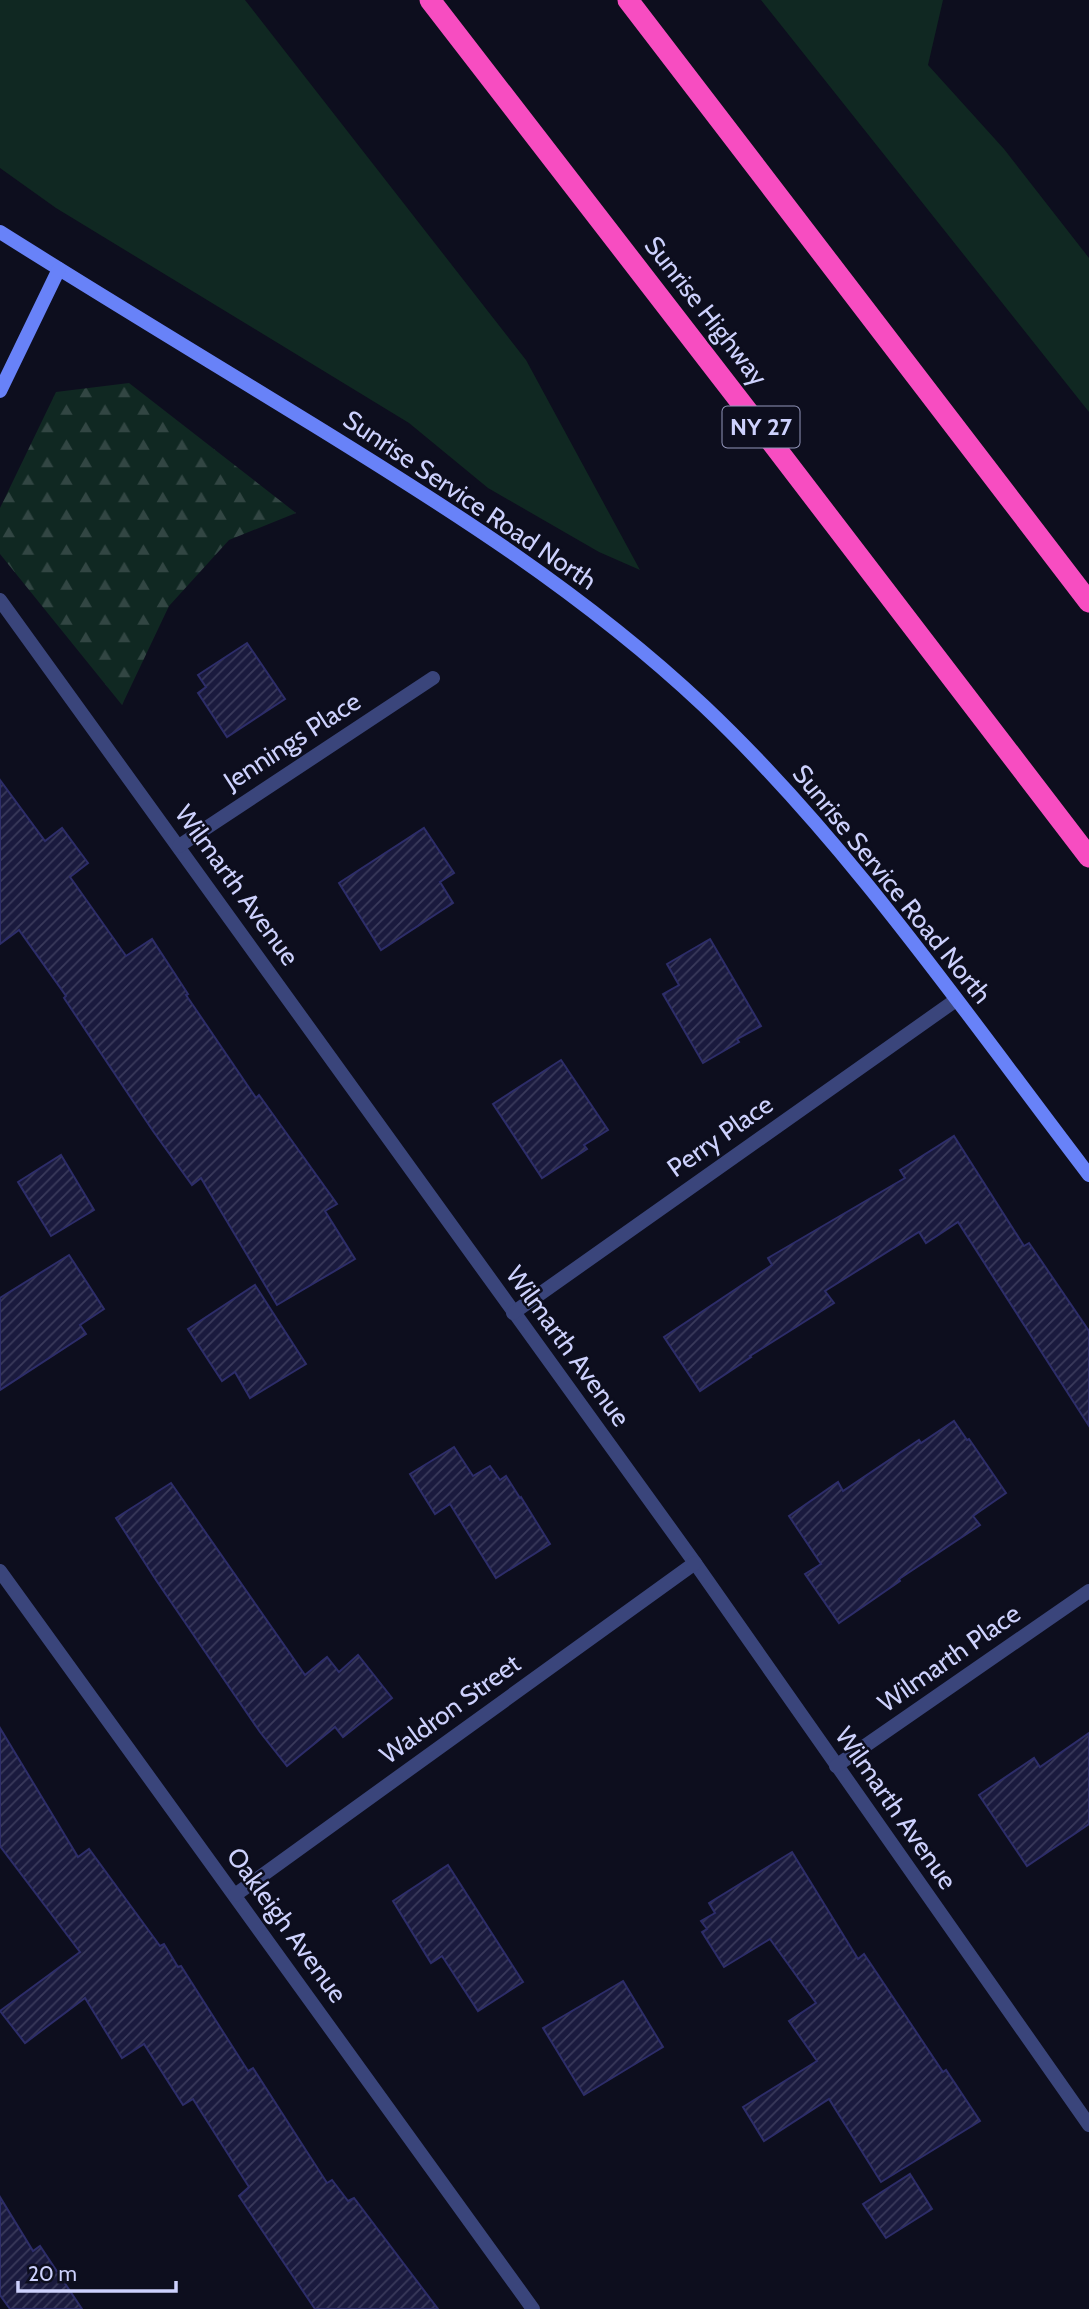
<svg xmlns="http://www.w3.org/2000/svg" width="1089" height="2309" font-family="Cabin,sans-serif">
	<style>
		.green { fill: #102822 }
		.forest { fill: url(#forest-firs) }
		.building { fill: url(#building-hatch); stroke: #2d2d69; stroke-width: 2 }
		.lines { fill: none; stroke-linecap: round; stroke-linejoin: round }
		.street { stroke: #3a457b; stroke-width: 14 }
		.secondary { stroke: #6882f8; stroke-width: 14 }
		.highway { stroke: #f74dc1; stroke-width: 21 }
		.labels { text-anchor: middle; stroke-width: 5; stroke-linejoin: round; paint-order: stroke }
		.shield { fill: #0d0e1e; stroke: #9396ba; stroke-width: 2 }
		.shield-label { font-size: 24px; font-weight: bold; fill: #cdd1fd }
		.street-label { font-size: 26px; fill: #cdd1fd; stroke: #0d0e1e }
	</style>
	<defs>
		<pattern id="forest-firs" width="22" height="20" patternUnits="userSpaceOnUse" patternTransform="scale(1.75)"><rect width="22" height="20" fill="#102822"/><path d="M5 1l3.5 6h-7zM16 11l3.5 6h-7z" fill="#324643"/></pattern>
		<pattern id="building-hatch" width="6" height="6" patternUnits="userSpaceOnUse" patternTransform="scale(1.75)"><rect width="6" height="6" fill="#1a1a3e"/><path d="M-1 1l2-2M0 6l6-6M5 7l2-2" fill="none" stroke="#3a3a5b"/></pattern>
	</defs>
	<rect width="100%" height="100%" fill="#0d0e1e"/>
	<g class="green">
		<polygon points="0,0 245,0 526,360 640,570 599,552 488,488 409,423 56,208 0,168"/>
		<polygon points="761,0 943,0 928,65 1004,149 1089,258 1089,412"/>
	</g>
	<polygon class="forest" points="129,383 296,513 229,540 169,606 122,705 0,554 0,508 56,392"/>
	<g class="building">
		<polygon points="247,643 285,699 227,737 198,693 206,687 198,675"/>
		<polygon points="0,780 45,841 62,828 88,863 70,877 126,956 152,939 188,994 186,995 256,1098 259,1095 337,1204 325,1211 355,1259 277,1305 201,1178 192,1185 153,1131 64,998 66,996 19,930 0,944"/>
		<polygon points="424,828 454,873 440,882 453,903 381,950 339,883"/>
		<polygon points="710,939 761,1026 737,1039 739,1042 703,1063 663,994 679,985 667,964"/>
		<polygon points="561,1060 608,1130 584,1145 587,1149 542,1178 493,1104"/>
		<polygon points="954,1136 1024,1246 1029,1243 1089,1331 1089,1426 958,1222 926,1243 919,1232 825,1291 834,1303 750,1356 751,1357 700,1391 664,1337 772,1265 768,1258 905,1178 900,1170"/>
		<polygon points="61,1155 94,1210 51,1236 18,1182"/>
		<polygon points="69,1255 104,1309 80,1325 86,1334 0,1390 0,1298"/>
		<polygon points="255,1285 306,1364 250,1398 235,1372 222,1381 188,1329"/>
		<polygon points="954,1421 967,1440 969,1439 1006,1493 973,1516 980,1525 899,1579 900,1581 839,1623 805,1574 821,1564 789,1516 838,1482 843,1491 919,1440 921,1443"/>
		<polygon points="454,1447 473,1476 490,1466 500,1480 506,1476 520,1498 521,1497 550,1544 496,1578 450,1504 435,1514 410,1474"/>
		<polygon points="171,1483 305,1675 327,1657 339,1672 358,1655 392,1698 343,1737 335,1727 287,1766 260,1732 156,1580 116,1518"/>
		<polygon points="0,1728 78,1857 89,1849 160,1946 164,1944 178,1967 181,1966 248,2071 253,2068 327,2183 332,2180 348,2201 354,2198 438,2309 315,2309 239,2196 249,2187 193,2099 183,2105 144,2044 122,2058 85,1998 25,2043 0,2011 80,1952 0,1846"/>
		<polygon points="1089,1733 1089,1824 1027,1866 979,1795 1034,1758 1040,1767"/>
		<polygon points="792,1852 858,1959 864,1954 943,2072 946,2070 980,2121 881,2182 829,2099 764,2141 743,2107 817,2061 789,2021 816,2003 770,1939 724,1967 702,1932 707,1929 701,1921 715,1913 709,1903"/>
		<polygon points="448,1865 523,1982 478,2011 442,1956 431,1963 393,1901"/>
		<polygon points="623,1981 663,2047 584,2095 543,2028"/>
		<polygon points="910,2174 932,2209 886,2238 863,2204"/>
		<polygon points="0,2197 33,2251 40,2246 82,2309 10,2309 0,2295"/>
	</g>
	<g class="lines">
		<g class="street">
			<polyline points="0,600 695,1563 1089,2125"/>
			<polyline points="179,846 433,678"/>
			<polyline points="513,1313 956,1000"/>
			<polyline points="0,1571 533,2309"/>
			<polyline points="836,1766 1089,1591"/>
			<polyline points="235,1895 695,1563"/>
		</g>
		<g class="secondary">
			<path d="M 0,232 C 103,297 208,360 312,424 C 450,509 585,594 704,706 C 849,843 968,1017 1089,1175"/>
			<polyline points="0,391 59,269"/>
		</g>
		<g class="highway">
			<polyline points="430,0 766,435 1089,857"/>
			<polyline points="628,0 1089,602"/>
		</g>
	</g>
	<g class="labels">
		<rect class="shield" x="722.5" y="406.5" width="77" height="41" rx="5"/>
		<g class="shield-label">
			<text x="761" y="435">NY 27</text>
		</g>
		<g class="street-label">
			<text transform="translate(706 311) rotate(52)" y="9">Sunrise Highway</text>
			<text transform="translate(470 500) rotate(34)" y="9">Sunrise Service Road North</text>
			<text transform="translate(292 741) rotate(-33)" y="9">Jennings Place</text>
			<text transform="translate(892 884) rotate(51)" y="9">Sunrise Service Road North</text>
			<text transform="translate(237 885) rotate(54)" y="9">Wilmarth Avenue</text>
			<text transform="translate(720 1136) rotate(-35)" y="9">Perry Place</text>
			<text transform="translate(568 1346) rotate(54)" y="9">Wilmarth Avenue</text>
			<text transform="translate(949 1658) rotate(-35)" y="9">Wilmarth Place</text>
			<text transform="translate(450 1709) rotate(-36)" y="9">Waldron Street</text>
			<text transform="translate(896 1808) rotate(55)" y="9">Wilmarth Avenue</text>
			<text transform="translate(287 1925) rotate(54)" y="9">Oakleigh Avenue</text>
		</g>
	</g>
	<path d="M18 2281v10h158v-10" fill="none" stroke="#cdd1fd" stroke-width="3.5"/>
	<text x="28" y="2281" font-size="21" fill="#cdd1fd" stroke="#0d0e1e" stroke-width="5" paint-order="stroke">20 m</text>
</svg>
